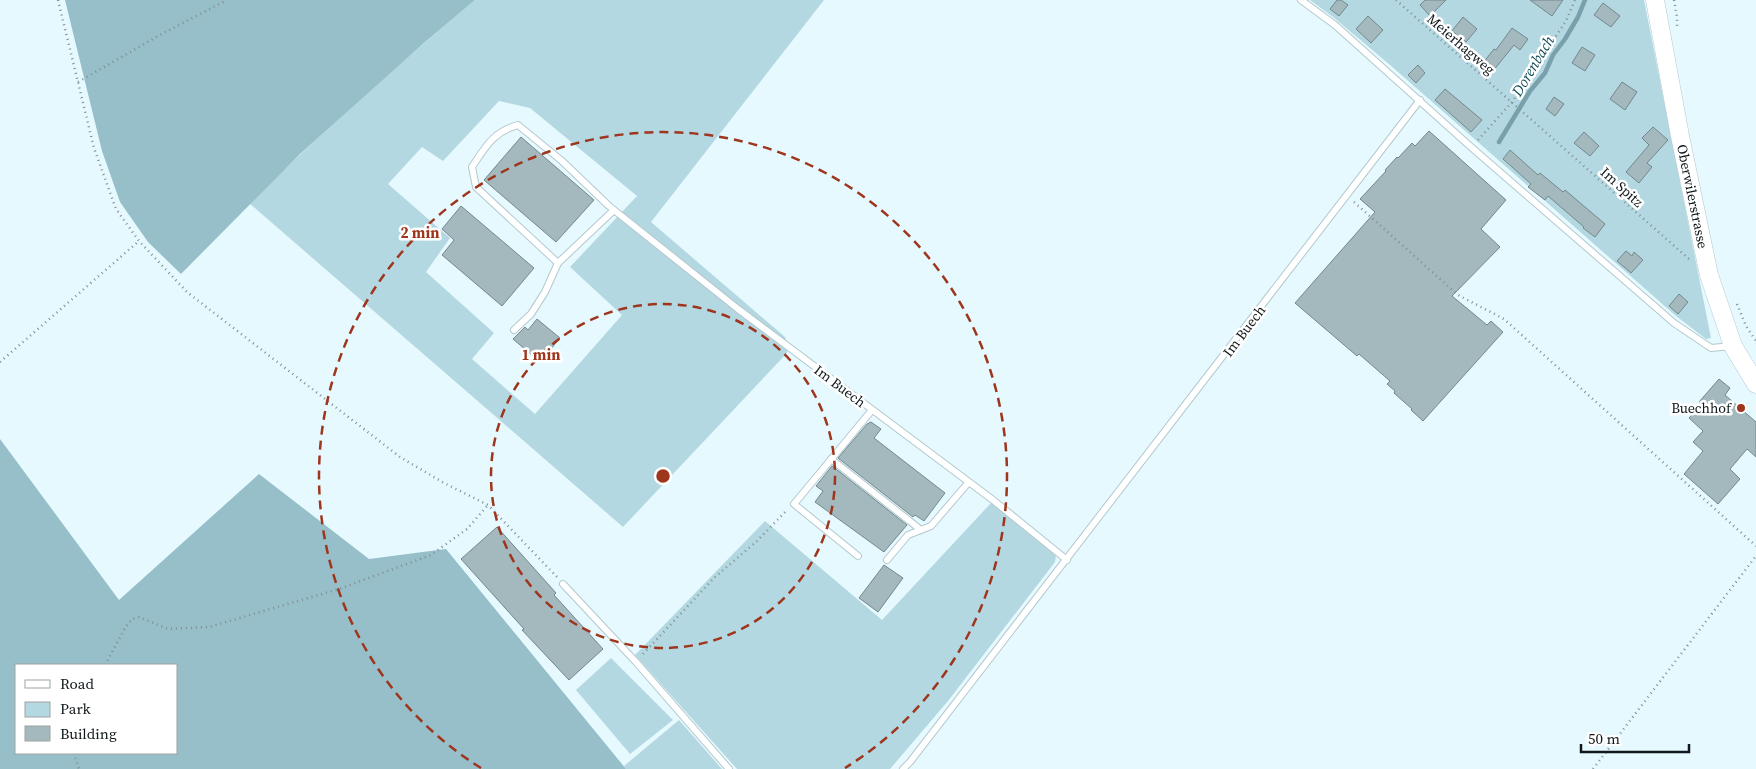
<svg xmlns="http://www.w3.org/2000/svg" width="1756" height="769" font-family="'Source Serif 4',serif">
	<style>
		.green { fill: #b4d8e1; fill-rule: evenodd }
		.forest { fill: #96bfc9; fill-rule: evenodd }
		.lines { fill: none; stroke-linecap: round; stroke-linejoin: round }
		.stream { stroke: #78a1ab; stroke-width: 4.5 }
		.building { fill: #a3b9be; stroke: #72888d }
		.lane-casing { stroke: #b2c9ce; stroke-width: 8 }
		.secondary-casing { stroke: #b2c9ce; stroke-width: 19 }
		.path { stroke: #808e92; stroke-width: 2.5; stroke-dasharray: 1 4; stroke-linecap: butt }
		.lane { stroke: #fff; stroke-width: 6 }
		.secondary { stroke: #fff; stroke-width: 18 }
		.ring { fill: none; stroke: #9e351d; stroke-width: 2.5; stroke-dasharray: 9 6 }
		.poi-dot { fill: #9e351d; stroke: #fff; stroke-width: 2 }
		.labels { text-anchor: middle; stroke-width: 5; stroke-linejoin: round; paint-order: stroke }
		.street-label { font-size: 14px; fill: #10181a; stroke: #fff }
		.poi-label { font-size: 14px; fill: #10181a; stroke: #fff; text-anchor: end }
		.water-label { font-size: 15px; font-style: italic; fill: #0f4b57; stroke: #fff }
		.centre { fill: #9e351d; stroke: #fff; stroke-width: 2.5 }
		.ring-label { font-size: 15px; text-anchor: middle; font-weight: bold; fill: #9e351d; stroke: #fff; stroke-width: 5; stroke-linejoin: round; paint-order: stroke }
	</style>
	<rect width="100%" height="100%" fill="#e6f9fe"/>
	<g class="green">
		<path d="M 475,0 L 824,0 L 651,222 L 785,337 L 787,342 L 787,353 L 623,527 L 249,203 C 322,133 397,65 475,0 ZM 499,101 L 530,108 L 637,196 L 570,267 L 622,315 L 535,414 L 472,359 L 494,333 L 426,272 L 450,238 L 388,184 L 422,147 L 443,161 Z"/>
		<polygon points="1310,0 1644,0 1711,338 1706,339 1676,316 1390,65 1333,17"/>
		<polygon points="991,503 1056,555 1055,562 948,701 890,769 737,769 635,655 765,521 882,620"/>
		<polygon points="611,658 673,720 630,754 576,690"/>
		<polygon points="679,720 722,769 626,769 624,766"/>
	</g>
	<g class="forest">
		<polygon points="65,0 475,0 424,43 300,154 181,274 148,242 120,202 102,151"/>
		<path d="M 0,439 L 119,600 L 259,474 L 369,559 L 446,549 L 626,769 L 0,769 ZM 176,665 L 176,753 L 16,753 L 16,665 Z"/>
	</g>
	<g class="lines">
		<polyline class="stream" points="1499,142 1530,91 1545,73 1553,55 1565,39 1578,17 1585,0"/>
	</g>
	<g class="building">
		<polygon points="1337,0 1341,0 1348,5 1339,16 1330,9"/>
		<polygon points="1425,0 1446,0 1430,16 1420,5"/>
		<polygon points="1530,0 1563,0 1552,16"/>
		<polygon points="1603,3 1620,16 1611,27 1594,15"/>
		<polygon points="1368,16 1383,30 1371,43 1356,29"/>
		<polygon points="1463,17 1477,29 1466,42 1452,31"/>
		<polygon points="1512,28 1528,39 1520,50 1514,45 1493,71 1483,63 1494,49 1496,50"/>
		<polygon points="1582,47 1595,55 1585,71 1572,63"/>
		<polygon points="1418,65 1425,73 1416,83 1408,75"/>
		<polygon points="1622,82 1637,92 1625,110 1610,99"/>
		<polygon points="1445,89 1482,120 1471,132 1435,100"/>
		<polygon points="1554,97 1564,104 1555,116 1546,109"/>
		<polygon points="1653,127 1668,140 1647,163 1652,167 1639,183 1626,172 1649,145 1642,138"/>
		<polygon points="1429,131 1506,200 1481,229 1500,247 1452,296 1487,325 1491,321 1503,332 1423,421 1411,410 1412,409 1394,393 1395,391 1387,384 1390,381 1359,354 1357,356 1295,303 1375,212 1360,199 1386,171 1385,170 1397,157 1398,158 1412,143 1415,146"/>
		<polygon points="1584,132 1599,146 1590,156 1574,143"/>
		<polygon points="521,137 594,200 556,242 484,180"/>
		<polygon points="1510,150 1538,175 1540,173 1563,192 1565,190 1605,224 1595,237 1583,228 1584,227 1548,196 1545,200 1528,187 1531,184 1503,159"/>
		<polygon points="461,206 534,268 502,306 442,255 454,240 442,229"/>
		<polygon points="1626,251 1632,256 1634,252 1643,260 1631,273 1617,261"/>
		<polygon points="1679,294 1688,302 1678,314 1669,306"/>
		<polygon points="537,319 560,338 540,362 513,339 525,327 528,330"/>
		<polygon points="1719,379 1730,388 1725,395 1756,422 1756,457 1747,449 1730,469 1740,479 1718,504 1684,474 1703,451 1693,442 1703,431 1689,418 1702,404 1699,402"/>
		<polygon points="871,422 881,429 874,438 945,493 924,521 915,515 913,517 838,458 867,424"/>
		<polygon points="832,466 907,525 884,552 815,502 823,491 816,486"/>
		<polygon points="497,527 556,593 554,595 603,649 569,680 522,630 524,629 461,559"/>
		<polygon points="884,565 903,578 878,612 859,598"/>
	</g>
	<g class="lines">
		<defs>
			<g id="lane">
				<polyline points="1301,0 1335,25 1471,147 1674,323 1711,348 1732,346"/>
				<path d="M 614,210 L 558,263 L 476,187 L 472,167 C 486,146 493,132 518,125 L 562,161 L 609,206 L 614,210 L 738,309 L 993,500 L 1067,560"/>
				<polyline points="514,330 531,314 545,292 558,263"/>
				<polyline points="831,459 921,530"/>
				<polyline points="858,556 794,504 872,410"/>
				<polyline points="887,560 908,535 931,526 968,483"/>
				<polyline points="563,584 636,662 729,769"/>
				<polyline points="903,769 910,762 1420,100"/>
			</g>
			<g id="secondary">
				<path id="s1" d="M 1655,0 L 1680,136 L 1709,275 L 1733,346 L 1756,384"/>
			</g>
		</defs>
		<use href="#lane" class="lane-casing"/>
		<use href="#secondary" class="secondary-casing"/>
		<g class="path">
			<polyline points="58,0 94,148 116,209 139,241 187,292 400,457 444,483 488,505 557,577"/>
			<polyline points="1396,0 1689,259"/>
			<polyline points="1674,0 1677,17 1677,26"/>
			<polyline points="78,82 158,36 227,0"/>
			<polyline points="1478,140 1512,102 1566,21 1575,0"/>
			<polyline points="1354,202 1458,295 1504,319 1756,546"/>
			<polyline points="1737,304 1746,326 1756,341"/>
			<polyline points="0,362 139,241"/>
			<polyline points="643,654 715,577 757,541 787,510"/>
			<polyline points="105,665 125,628 132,619 139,617 168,629 209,627 339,589 431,555 467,529 488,505"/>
			<polyline points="74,753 79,769"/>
			<polyline points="1593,769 1756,556"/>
		</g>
		<use href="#lane" class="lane"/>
		<use href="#secondary" class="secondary"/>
	</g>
	<g class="ring">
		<circle cx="663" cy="476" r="172"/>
		<path d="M481 768A344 344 0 1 1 845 768"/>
	</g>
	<circle class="poi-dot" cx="1741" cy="408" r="5"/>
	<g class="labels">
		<g class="street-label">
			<text transform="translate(1461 44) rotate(41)" y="5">Meierhagweg</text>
			<text transform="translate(1622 187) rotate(42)" y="5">Im Spitz</text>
			<text dy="5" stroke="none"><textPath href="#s1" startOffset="200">Oberwilerstrasse</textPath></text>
			<text transform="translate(1244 331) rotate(-53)" y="5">Im Buech</text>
			<text transform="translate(840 386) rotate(37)" y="5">Im Buech</text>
		</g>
		<g class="poi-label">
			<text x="1731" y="413">Buechhof</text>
		</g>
		<g class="water-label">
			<text transform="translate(1533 66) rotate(-59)" y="5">Dorenbach</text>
		</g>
	</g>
	<circle cx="663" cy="476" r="8" class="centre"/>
	<g class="ring-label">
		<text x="420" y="238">2 min</text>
		<text x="541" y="360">1 min</text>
	</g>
	<rect x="15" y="664" width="162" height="90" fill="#ffffff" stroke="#9fa3a3"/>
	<rect x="25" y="680" width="25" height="8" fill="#ffffff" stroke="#9fa3a3"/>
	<text x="60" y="689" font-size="15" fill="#10181a">Road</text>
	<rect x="25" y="702" width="25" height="15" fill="#b4d8e1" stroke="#9fa3a3"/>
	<text x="60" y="714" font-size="15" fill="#10181a">Park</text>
	<rect x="25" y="726" width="25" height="15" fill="#a3b9be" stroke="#9fa3a3"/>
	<text x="60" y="739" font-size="15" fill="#10181a">Building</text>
	<path d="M1581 744v8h108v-8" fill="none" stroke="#10181a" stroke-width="2.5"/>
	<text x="1588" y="744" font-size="15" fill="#10181a" stroke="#ffffff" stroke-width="4" paint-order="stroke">50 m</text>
</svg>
